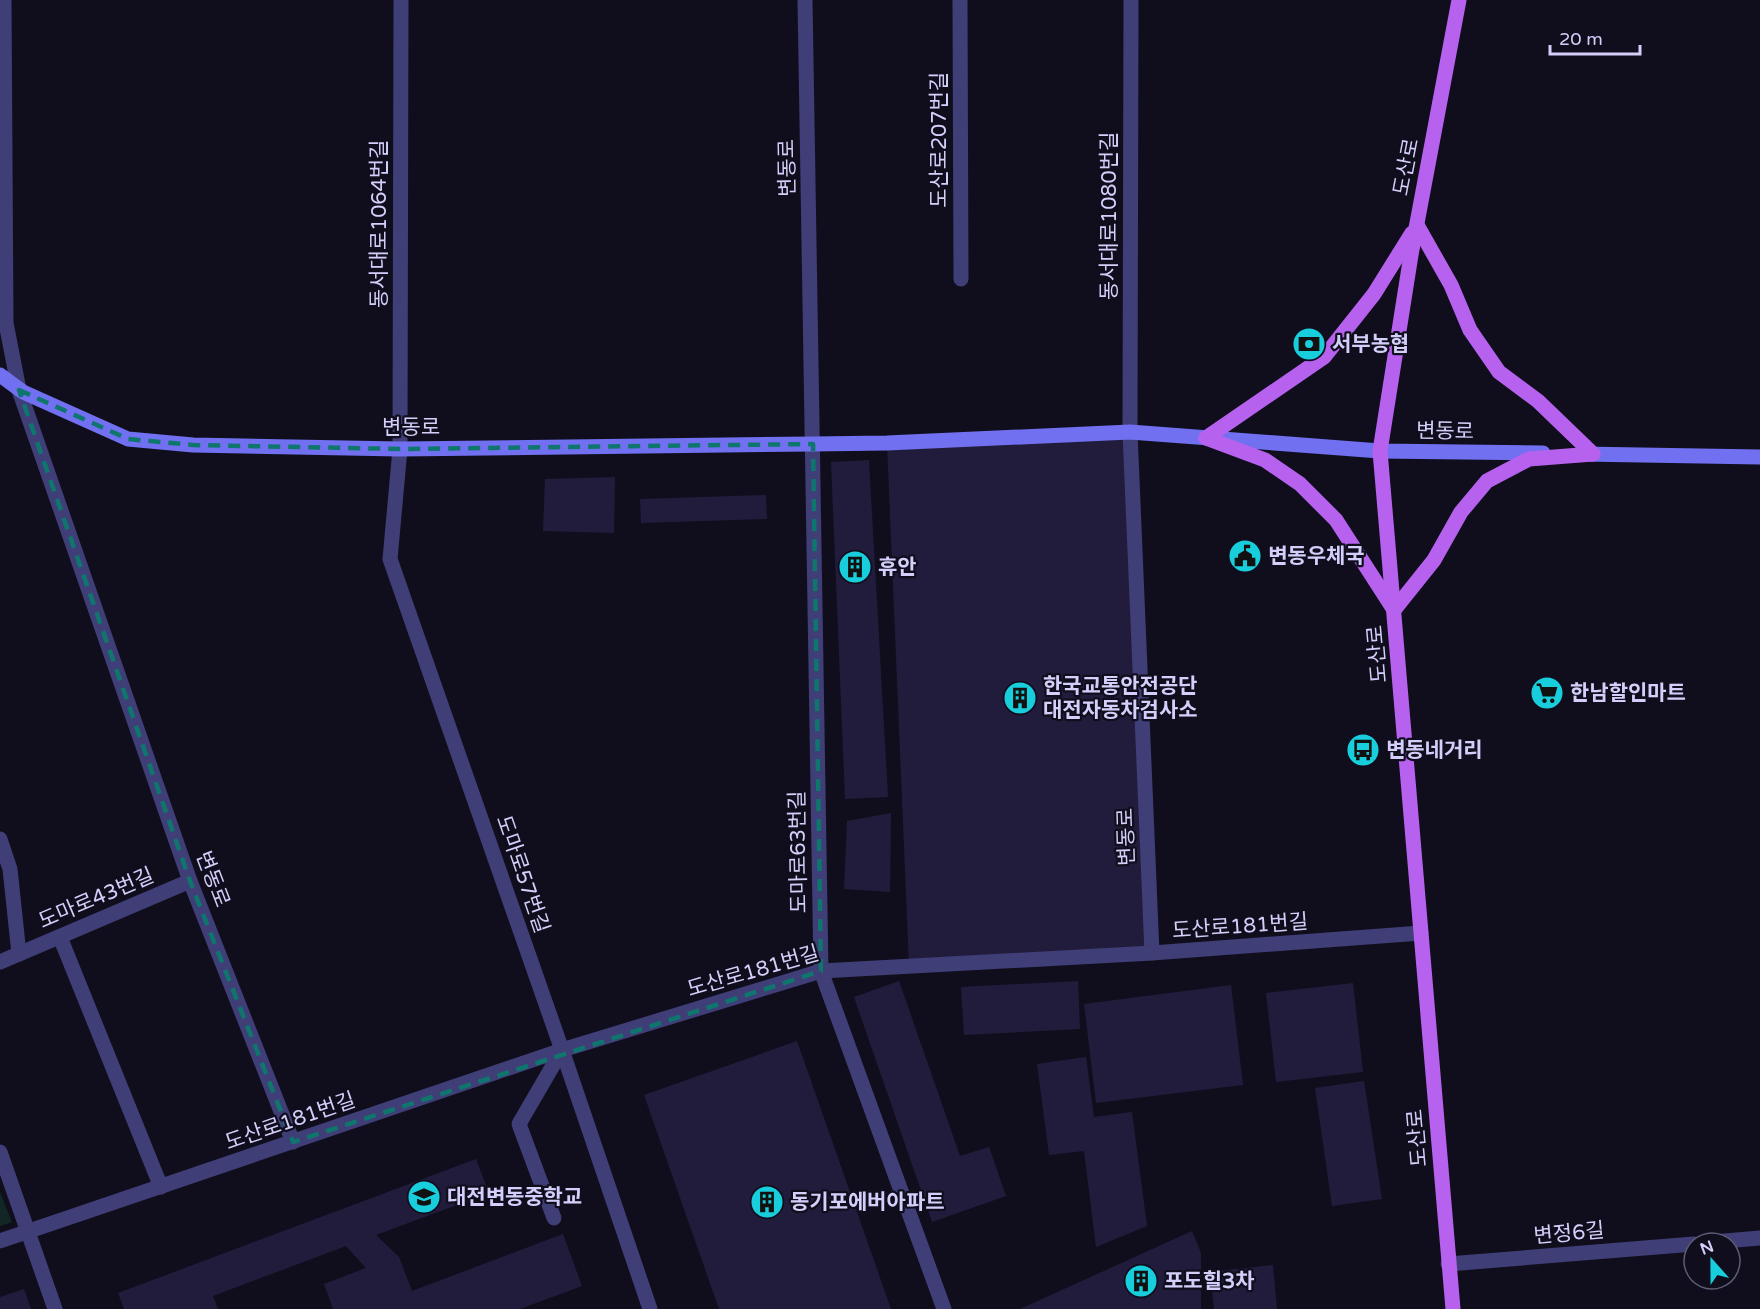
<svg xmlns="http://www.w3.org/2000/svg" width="1760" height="1309" font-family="'Varela Round','Noto Sans KR',sans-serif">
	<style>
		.green { fill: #122625 }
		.building { fill: #221c3c }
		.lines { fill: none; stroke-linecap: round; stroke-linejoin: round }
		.lane { stroke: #3f3e77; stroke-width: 15 }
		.street { stroke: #3f3e77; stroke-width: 15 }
		.secondary { stroke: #7070f0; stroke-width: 15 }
		.primary { stroke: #b662ee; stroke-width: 15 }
		.marked { fill: none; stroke: #0f766e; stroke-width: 4.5; stroke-dasharray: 12 8; stroke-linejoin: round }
		.labels { text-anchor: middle; stroke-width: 4.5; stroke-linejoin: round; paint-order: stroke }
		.street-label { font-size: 21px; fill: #d3cffa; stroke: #100e1d }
		.poi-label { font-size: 21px; font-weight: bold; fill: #d3cffa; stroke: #100e1d; text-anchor: start }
	</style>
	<rect width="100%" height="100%" fill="#100e1d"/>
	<polygon class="green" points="0,1192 12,1222 0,1226"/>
	<g class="building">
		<polygon points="1130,432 1152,953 909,965 887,443"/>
		<polygon points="869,460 888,797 845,799 831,462"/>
		<polygon points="615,477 614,533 543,531 545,479"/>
		<polygon points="766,495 767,519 641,523 640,499"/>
		<polygon points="891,813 890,892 844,889 847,821"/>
		<polygon points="899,981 960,1156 989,1147 1006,1196 932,1222 854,997"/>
		<polygon points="1078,981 1080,1029 964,1035 961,987"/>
		<polygon points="1353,983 1363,1072 1276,1082 1266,993"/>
		<polygon points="1231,985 1243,1085 1096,1103 1084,1004"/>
		<polygon points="797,1041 891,1309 719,1309 644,1095"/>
		<polygon points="1086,1057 1094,1117 1132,1112 1147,1226 1096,1247 1084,1151 1049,1155 1037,1064"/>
		<polygon points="1364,1081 1382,1199 1332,1206 1315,1088"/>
		<polygon points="476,1159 489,1193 376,1235 399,1257 412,1291 563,1234 582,1286 520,1309 333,1309 324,1284 366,1268 346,1246 213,1296 218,1309 124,1309 118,1293"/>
		<polygon points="1192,1231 1201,1253 1201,1309 1020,1309"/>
		<polygon points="1273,1265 1277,1309 1214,1309 1210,1272"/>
		<polygon points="24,1289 31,1309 0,1309 0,1297"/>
	</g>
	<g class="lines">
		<polyline class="lane" points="554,1218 519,1124 562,1050"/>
		<g class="street">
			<polyline points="4,0 6,323 19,390 190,881 293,1142"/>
			<polyline points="401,0 400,449 390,559 562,1050 650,1309"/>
			<polyline points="805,0 821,971 944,1309"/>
			<polyline points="960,0 961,279"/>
			<polyline points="1131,0 1130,432 1152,953"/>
			<polyline points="0,839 10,869 19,954"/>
			<polyline points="60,937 161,1187"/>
			<polyline points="0,962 190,881"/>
			<polyline points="0,1152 55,1309"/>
			<polyline points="0,1241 562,1050 821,971 1152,953 1421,933"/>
			<polyline points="1701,1243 1760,1238"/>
			<polyline points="1448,1264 1694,1244"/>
		</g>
		<g class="secondary">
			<polyline points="0,375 23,392 128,439 193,445 400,449 813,444 887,443 1130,432 1380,451 1543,453"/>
			<polyline points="1582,454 1760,457"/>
		</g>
		<g class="primary">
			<polyline points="1417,225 1451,285 1470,330 1499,372 1538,401 1593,454"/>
			<polyline points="1206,438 1265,460 1300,484 1336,520 1394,610 1434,560 1461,512 1487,481 1529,459 1593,454"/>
			<polyline points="1206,438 1324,357 1374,294 1412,233"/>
			<polyline points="1453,1309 1380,451 1411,255 1459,0"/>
		</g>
	</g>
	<path class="marked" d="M 19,390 L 128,439 L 193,445 L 400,449 L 813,444 L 821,971 L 293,1142 L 190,881 Z"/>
	<defs>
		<symbol id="bank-disc" viewBox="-11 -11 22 22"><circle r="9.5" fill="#18cedd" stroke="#100e1d"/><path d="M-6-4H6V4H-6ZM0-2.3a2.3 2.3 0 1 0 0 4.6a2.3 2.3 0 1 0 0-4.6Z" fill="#111"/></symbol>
		<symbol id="civic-disc" viewBox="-11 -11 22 22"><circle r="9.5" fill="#18cedd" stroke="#100e1d"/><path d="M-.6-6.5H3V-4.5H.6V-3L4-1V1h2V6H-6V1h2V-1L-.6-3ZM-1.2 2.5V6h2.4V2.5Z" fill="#111"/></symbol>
		<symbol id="building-disc" viewBox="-11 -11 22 22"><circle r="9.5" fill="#18cedd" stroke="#100e1d"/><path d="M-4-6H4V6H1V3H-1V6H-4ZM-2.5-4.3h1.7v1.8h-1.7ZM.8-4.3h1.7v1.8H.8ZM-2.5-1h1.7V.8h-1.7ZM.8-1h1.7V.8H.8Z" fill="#111"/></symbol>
		<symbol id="supermarket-disc" viewBox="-11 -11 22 22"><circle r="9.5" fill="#18cedd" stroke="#100e1d"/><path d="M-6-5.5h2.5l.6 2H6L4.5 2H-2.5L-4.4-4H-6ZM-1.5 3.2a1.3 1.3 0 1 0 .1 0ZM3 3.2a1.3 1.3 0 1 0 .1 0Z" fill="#111"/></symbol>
		<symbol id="bus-disc" viewBox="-11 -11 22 22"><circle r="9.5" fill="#18cedd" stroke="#100e1d"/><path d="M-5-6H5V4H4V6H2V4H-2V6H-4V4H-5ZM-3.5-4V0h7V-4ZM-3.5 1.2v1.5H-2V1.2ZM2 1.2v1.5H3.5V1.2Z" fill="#111"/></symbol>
		<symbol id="school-disc" viewBox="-11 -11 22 22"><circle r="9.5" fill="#18cedd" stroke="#100e1d"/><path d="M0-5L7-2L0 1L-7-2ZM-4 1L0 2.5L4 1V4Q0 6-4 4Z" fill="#111"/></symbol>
	</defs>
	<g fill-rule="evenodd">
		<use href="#bank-disc" x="1290" y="325" width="38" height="38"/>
		<use href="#civic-disc" x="1226" y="537" width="38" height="38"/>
		<use href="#building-disc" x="836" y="548" width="38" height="38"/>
		<use href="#supermarket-disc" x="1528" y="674" width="38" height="38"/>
		<use href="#building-disc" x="1001" y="679" width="38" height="38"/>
		<use href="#bus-disc" x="1344" y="731" width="38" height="38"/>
		<use href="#school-disc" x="405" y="1178" width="38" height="38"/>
		<use href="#building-disc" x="748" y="1183" width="38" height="38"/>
		<use href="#building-disc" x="1122" y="1262" width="38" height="38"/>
	</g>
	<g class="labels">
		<g class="street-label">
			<text transform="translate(939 140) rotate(-90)" y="7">도산로207번길</text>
			<text transform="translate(1406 167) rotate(-79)" y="7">도산로</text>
			<text transform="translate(787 168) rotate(-91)" y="7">변동로</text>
			<text transform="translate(1109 216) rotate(-90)" y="7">동서대로1080번길</text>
			<text transform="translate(379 224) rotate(-90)" y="7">동서대로1064번길</text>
			<text x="411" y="434">변동로</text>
			<text transform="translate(1445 431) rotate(1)" y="7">변동로</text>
			<text transform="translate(1377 654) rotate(-95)" y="7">도산로</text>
			<text transform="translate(1126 837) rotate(-92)" y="7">변동로</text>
			<text transform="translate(798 852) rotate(-91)" y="7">도마로63번길</text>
			<text transform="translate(523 874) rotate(71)" y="7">도마로57번길</text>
			<text transform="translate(213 879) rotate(69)" y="7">변동로</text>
			<text transform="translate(96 898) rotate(-23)" y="7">도마로43번길</text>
			<text transform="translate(1240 926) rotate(-4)" y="7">도산로181번길</text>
			<text transform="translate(753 971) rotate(-16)" y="7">도산로181번길</text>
			<text transform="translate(290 1121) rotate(-19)" y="7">도산로181번길</text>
			<text transform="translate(1417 1138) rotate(-95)" y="7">도산로</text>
			<text transform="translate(1569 1233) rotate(-5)" y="7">변정6길</text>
		</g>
		<g class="poi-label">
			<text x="1332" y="351">서부농협</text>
			<text x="1268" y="563">변동우체국</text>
			<text x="878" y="574">휴안</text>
			<text x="1043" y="693">한국교통안전공단<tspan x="1043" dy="24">대전자동차검사소</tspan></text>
			<text x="1570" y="700">한남할인마트</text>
			<text x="1386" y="757">변동네거리</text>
			<text x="447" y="1204">대전변동중학교</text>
			<text x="790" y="1209">동기포에버아파트</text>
			<text x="1164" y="1288">포도힐3차</text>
		</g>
	</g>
	<g transform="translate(1712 1261) rotate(339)"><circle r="28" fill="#100e1d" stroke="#5e5b75" stroke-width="1.5"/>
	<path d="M0-4.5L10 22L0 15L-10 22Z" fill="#18cedd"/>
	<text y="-9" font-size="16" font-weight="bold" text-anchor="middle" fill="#d3cffa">N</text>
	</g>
	<path d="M1550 45v9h90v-9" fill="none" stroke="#d3cffa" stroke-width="3"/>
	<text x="1559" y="45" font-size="18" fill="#d3cffa" stroke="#100e1d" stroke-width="4.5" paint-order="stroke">20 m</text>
</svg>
